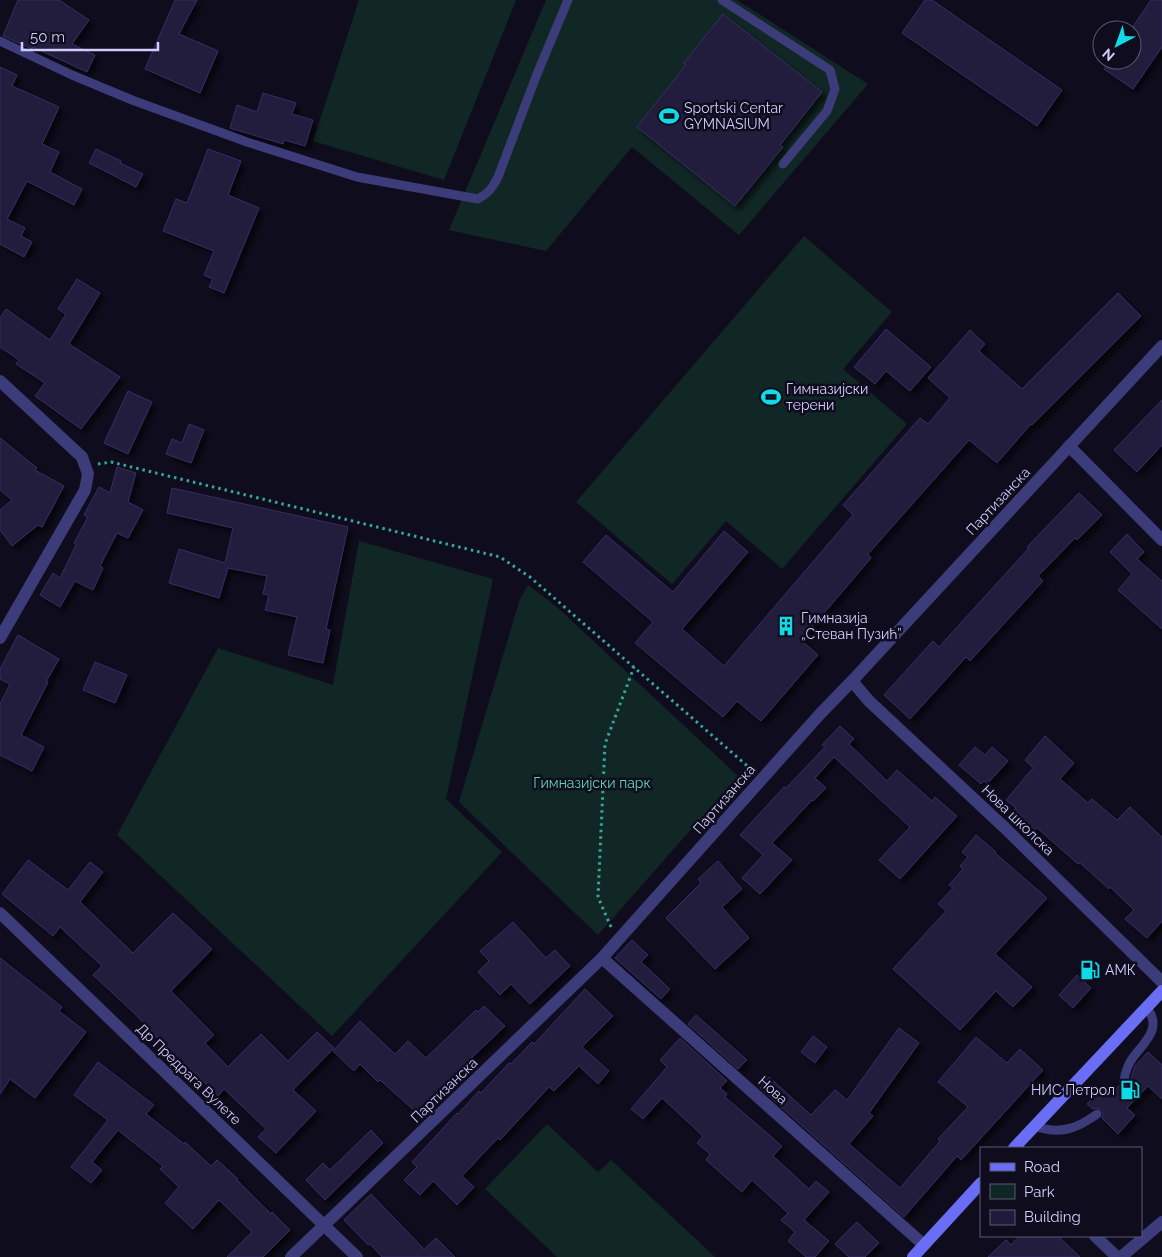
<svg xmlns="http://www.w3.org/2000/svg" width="1162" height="1257" font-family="Raleway,sans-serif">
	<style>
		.green { fill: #112725 }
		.building { fill: #201b3d; stroke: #372e67; filter: url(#shadow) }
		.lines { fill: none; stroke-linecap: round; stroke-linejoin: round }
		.path { stroke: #35a79b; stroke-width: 3; stroke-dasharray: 2.5 4; stroke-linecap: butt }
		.lane { stroke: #3b3c79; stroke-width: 9 }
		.street { stroke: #3b3c79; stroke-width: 12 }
		.secondary { stroke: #6a6ef5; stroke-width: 12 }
		.labels { text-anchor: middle; stroke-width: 5; stroke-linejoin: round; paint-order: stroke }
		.poi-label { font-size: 14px; fill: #d0cdfc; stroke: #0f0d1d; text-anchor: start }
		.street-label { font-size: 14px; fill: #d0cdfc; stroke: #0f0d1d }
		.park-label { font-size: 14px; fill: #5fd6b2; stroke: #0f0d1d }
	</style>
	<defs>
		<filter id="shadow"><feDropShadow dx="4.5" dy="4.5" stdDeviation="2.5" flood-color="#0009"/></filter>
	</defs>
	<rect width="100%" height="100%" fill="#0f0d1d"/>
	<g class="green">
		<polygon points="359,0 516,0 444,180 313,141"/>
		<polygon points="546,0 737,0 868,84 739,235 632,147 546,251 449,230"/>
		<polygon points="804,236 892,312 843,369 907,424 782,569 726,521 672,584 576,502"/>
		<polygon points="359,541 493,579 446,799 502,852 332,1036 117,835 218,648 333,685"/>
		<polygon points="528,585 558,608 738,776 598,935 459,802 520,599"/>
		<polygon points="547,1124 598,1172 611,1160 715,1257 557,1257 485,1189"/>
	</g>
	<g class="building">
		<polygon points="18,0 59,0 89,20 72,44 95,55 87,72 33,47 32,49 3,36"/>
		<polygon points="175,0 197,0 179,34 218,51 200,93 145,69"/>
		<polygon points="925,0 932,0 1062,90 1037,126 902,33"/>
		<polygon points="1151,0 1162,0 1162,47 1133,89 1104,69 1110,60 1132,60 1132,28"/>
		<polygon points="723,14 822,92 780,145 783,147 735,206 637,127 686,65 684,63"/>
		<polygon points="0,67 17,75 12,86 59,107 42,144 59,152 50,172 82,189 74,205 27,181 7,219 25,228 21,236 32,242 24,257 0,244"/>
		<polygon points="263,93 296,103 292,114 313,120 305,146 284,140 283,144 230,128 237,105 257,112"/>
		<polygon points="96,149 121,161 120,163 143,174 136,187 89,163"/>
		<polygon points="208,149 241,161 228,195 259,208 224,293 209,287 213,279 204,275 214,251 163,231 176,199 187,203"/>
		<polygon points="77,279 100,293 69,344 120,377 81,429 35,396 45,383 16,364 19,360 0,347 0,318 6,309 50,340 66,314 58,309"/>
		<polygon points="1118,293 1141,316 1032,425 1031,424 997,463 969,440 868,554 871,558 801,640 818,655 761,721 737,701 723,717 635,643 653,622 583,562 606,535 673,592 724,531 748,552 682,629 724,666 853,515 843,505 920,418 928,424 950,398 928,378 970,330 985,344 979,351 1022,389"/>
		<polygon points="886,329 931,367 910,391 886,371 875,384 854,367"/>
		<polygon points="128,391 152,402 128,454 104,443"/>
		<polygon points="1162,400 1162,445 1137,472 1114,450"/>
		<polygon points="189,424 204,430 191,463 166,454 172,439 182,443"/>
		<polygon points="0,438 37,468 35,470 64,486 42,527 38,525 12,546 0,530 0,510 12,500 0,490"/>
		<polygon points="117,467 136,473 128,502 143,510 128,538 117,533 100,566 103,568 93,590 75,581 60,607 40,595 53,573 60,578 76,545 74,543 88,517 84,515 99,487 110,493"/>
		<polygon points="172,488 348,527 326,629 330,630 323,663 288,655 297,617 265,610 269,595 263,594 267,576 228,568 219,598 169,583 179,549 225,563 233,528 167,513"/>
		<polygon points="1079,493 1102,515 1077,540 1075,538 1038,576 1043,581 970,661 966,657 910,719 884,695 933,641 939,647 1029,548 1027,547"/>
		<polygon points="1127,534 1144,552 1137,559 1162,581 1162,629 1118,590 1132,574 1110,552"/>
		<polygon points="18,635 59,659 46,682 48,682 21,735 44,747 32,771 0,755 0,704 10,684 0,679 0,669"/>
		<polygon points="95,662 127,675 115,703 83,690"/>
		<polygon points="840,726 854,739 849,744 887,781 897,770 932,801 935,797 957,816 900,879 879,860 910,827 834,757 815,778 826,788 813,801 812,800 772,843 792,860 760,894 742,878 763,855 740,835 784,787 786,788 825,747 822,745"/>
		<polygon points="1045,736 1074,763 1060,779 1088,803 1092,799 1117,820 1130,807 1162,837 1162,921 1147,938 1125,919 1134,910 1110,887 1109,889 1080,863 1078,864 1037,828 1034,831 1012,812 1016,808 1006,800 1033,768 1025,760"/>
		<polygon points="975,747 985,755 992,747 1008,761 987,784 984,781 981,784 959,765"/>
		<polygon points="976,835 996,852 995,853 1047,898 995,954 1032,987 1013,1007 996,991 960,1030 893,969 946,911 938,904 953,888 949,885 963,869 960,866 968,857 962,852"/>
		<polygon points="28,860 68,890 90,862 103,872 80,902 133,953 173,913 212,949 171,991 214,1035 205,1043 228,1067 261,1034 288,1061 317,1032 334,1048 293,1090 316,1111 276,1153 258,1137 266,1129 224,1089 218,1096 185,1063 183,1065 134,1013 93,975 102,966 60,927 53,936 2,894"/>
		<polygon points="718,861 742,889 722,907 749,938 715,969 666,918 701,883 698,879"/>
		<polygon points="513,922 546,958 555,950 570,966 530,1004 511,984 500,995 478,972 489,961 480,951"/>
		<polygon points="632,940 648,955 641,962 670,989 661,999 615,958"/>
		<polygon points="0,958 62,1007 59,1011 86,1032 35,1098 10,1079 0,1094"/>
		<polygon points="1077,975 1091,988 1073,1008 1059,995"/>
		<polygon points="585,989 613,1016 582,1047 609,1071 598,1084 579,1066 554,1091 549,1087 500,1140 498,1138 462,1176 474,1187 457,1205 433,1181 420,1195 404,1180 417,1167 412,1162 457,1113 458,1114 479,1091 481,1093 509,1063 511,1064 532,1042 534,1044"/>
		<polygon points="484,1006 505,1026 461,1068 417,1113 380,1080 378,1082 360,1064 354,1071 333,1051 360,1021 395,1054 408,1041 426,1058 476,1010 478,1012"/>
		<polygon points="696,1015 747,1060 738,1069 688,1024"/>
		<polygon points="899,1028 919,1043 869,1113 873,1116 849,1144 900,1188 940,1141 938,1139 968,1107 938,1082 976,1037 1007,1063 1020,1049 1043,1070 961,1160 957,1156 904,1217 760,1088 769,1077 811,1115 835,1090 847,1100"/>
		<polygon points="813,1036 827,1047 815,1063 801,1052"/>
		<polygon points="680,1038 727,1081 720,1088 727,1094 725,1097 782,1146 773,1156 809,1189 816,1181 829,1192 804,1220 829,1241 815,1257 806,1257 788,1241 795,1232 781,1220 788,1213 752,1180 742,1192 706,1160 710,1154 697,1143 703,1136 662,1098 643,1119 631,1109 667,1067 660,1060"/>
		<polygon points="1148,1052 1162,1065 1162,1099 1148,1086 1127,1108 1135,1115 1118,1134 1102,1118 1103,1114 1102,1110 1097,1108 1093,1109 1087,1104 1104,1086 1112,1093 1120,1085 1124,1087 1129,1085 1135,1066"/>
		<polygon points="98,1062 154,1105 146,1114 184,1144 185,1142 211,1166 217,1160 238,1179 237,1180 271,1214 272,1212 290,1230 263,1257 227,1257 252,1232 219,1200 193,1229 165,1203 179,1187 160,1169 163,1166 118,1130 92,1162 102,1170 91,1183 71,1167 108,1120 74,1095"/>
		<polygon points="371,1130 383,1143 325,1200 306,1180 323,1163 330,1170"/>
		<polygon points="371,1194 424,1249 436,1238 455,1257 382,1257 370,1244 368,1245 344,1220"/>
		<polygon points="857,1222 879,1243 865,1257 849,1257 835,1244"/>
		<polygon points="1019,1236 1058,1236 1080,1257 988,1257 1006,1240 1011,1245"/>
	</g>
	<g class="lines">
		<g class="path">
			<polyline points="98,464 111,462 500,557 530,577 752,770"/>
			<polyline points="611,927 598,897 605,744 634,667"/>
		</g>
		<g class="lane">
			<polyline points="722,0 830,70 835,89 827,111 783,164"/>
			<path d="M 0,41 L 72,75 L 132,100 L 247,142 L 357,177 L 478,199 C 488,194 493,187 498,177 L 537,74 L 568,0"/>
			<path d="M 1124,1081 C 1125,1072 1128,1064 1134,1056 C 1146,1041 1162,1027 1147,1008"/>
			<path d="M 1035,1126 C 1059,1135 1077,1129 1097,1114"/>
		</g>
		<g class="street">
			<polyline points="0,381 82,457 88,474 85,490 0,638"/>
			<polyline points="1069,446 1162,540"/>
			<polyline points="852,681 869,701 1005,828 1162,982"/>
			<polyline points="0,913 357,1257"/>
			<polyline points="602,958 924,1245"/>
			<polyline points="1095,1236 1117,1257"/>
			<polyline points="291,1257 602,958 820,714 852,681 1162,346"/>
			<polyline points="1121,1257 1162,1222"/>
		</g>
		<g class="secondary">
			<polyline points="1014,1148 1162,991"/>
			<polyline points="913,1257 981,1183"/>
		</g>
	</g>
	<defs>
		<symbol id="stadium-bare" viewBox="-9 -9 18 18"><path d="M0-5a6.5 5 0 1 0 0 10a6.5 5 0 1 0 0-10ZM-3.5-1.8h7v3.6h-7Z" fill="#10dae5" stroke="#0f0d1d" stroke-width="2.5" paint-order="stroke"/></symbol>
		<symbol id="building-bare" viewBox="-9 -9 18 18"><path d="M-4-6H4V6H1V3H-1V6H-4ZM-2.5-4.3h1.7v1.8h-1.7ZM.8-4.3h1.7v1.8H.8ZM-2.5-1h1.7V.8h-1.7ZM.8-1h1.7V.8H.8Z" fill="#10dae5" stroke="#0f0d1d" stroke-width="2.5" paint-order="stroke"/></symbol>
		<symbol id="fuel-bare" viewBox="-9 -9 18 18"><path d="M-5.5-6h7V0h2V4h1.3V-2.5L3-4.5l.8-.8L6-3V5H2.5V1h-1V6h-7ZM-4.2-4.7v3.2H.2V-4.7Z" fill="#10dae5" stroke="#0f0d1d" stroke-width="2.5" paint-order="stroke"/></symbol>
	</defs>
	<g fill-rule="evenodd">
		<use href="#stadium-bare" x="655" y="102" width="28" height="28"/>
		<use href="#stadium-bare" x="757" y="383" width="28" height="28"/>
		<use href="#building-bare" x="772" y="612" width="28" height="28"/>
		<use href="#fuel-bare" x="1076" y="956" width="28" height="28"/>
		<use href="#fuel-bare" x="1116" y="1076" width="28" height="28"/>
	</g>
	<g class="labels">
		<g class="poi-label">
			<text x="684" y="113">Sportski Centar<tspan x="684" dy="16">GYMNASIUM</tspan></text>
			<text x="786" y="394">Гимназијски<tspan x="786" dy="16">терени</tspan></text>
			<text x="801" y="623">Гимназија<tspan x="801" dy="16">„Стеван Пузић”</tspan></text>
			<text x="1105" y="975">АМК</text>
			<text x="1115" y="1095" text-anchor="end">НИС Петрол</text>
		</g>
		<g class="street-label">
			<text transform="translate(998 501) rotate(-47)" y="5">Партизанска</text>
			<text transform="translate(724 799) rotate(-49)" y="5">Партизанска</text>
			<text transform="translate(1018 820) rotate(44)" y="5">Нова школска</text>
			<text transform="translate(189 1074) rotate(44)" y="5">Др Предрага Вулете</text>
			<text transform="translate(444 1090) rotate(-44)" y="5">Партизанска</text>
			<text transform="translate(773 1090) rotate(42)" y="5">Нова</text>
		</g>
		<g class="park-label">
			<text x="592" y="788">Гимназијски парк</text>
		</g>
	</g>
	<rect x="980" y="1147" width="162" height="90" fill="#0f0d1d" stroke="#5c5a76"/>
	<rect x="990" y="1163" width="25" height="8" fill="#6a6ef5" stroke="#5c5a76"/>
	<text x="1024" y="1172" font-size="15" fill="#d0cdfc">Road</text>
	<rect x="990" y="1184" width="25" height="15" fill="#112725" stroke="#5c5a76"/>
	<text x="1024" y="1197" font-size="15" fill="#d0cdfc">Park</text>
	<rect x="990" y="1210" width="25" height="15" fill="#201b3d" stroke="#5c5a76"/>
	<text x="1024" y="1222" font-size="15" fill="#d0cdfc">Building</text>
	<g transform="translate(1117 45) rotate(221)"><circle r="24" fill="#0f0d1d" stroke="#5c5a76"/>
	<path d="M0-4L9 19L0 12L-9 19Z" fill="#10dae5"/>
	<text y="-8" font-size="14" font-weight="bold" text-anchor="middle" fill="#d0cdfc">N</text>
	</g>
	<path d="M22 42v8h136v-8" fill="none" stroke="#d0cdfc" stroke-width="2.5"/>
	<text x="30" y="42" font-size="15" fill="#d0cdfc" stroke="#0f0d1d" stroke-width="4" paint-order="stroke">50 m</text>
</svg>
